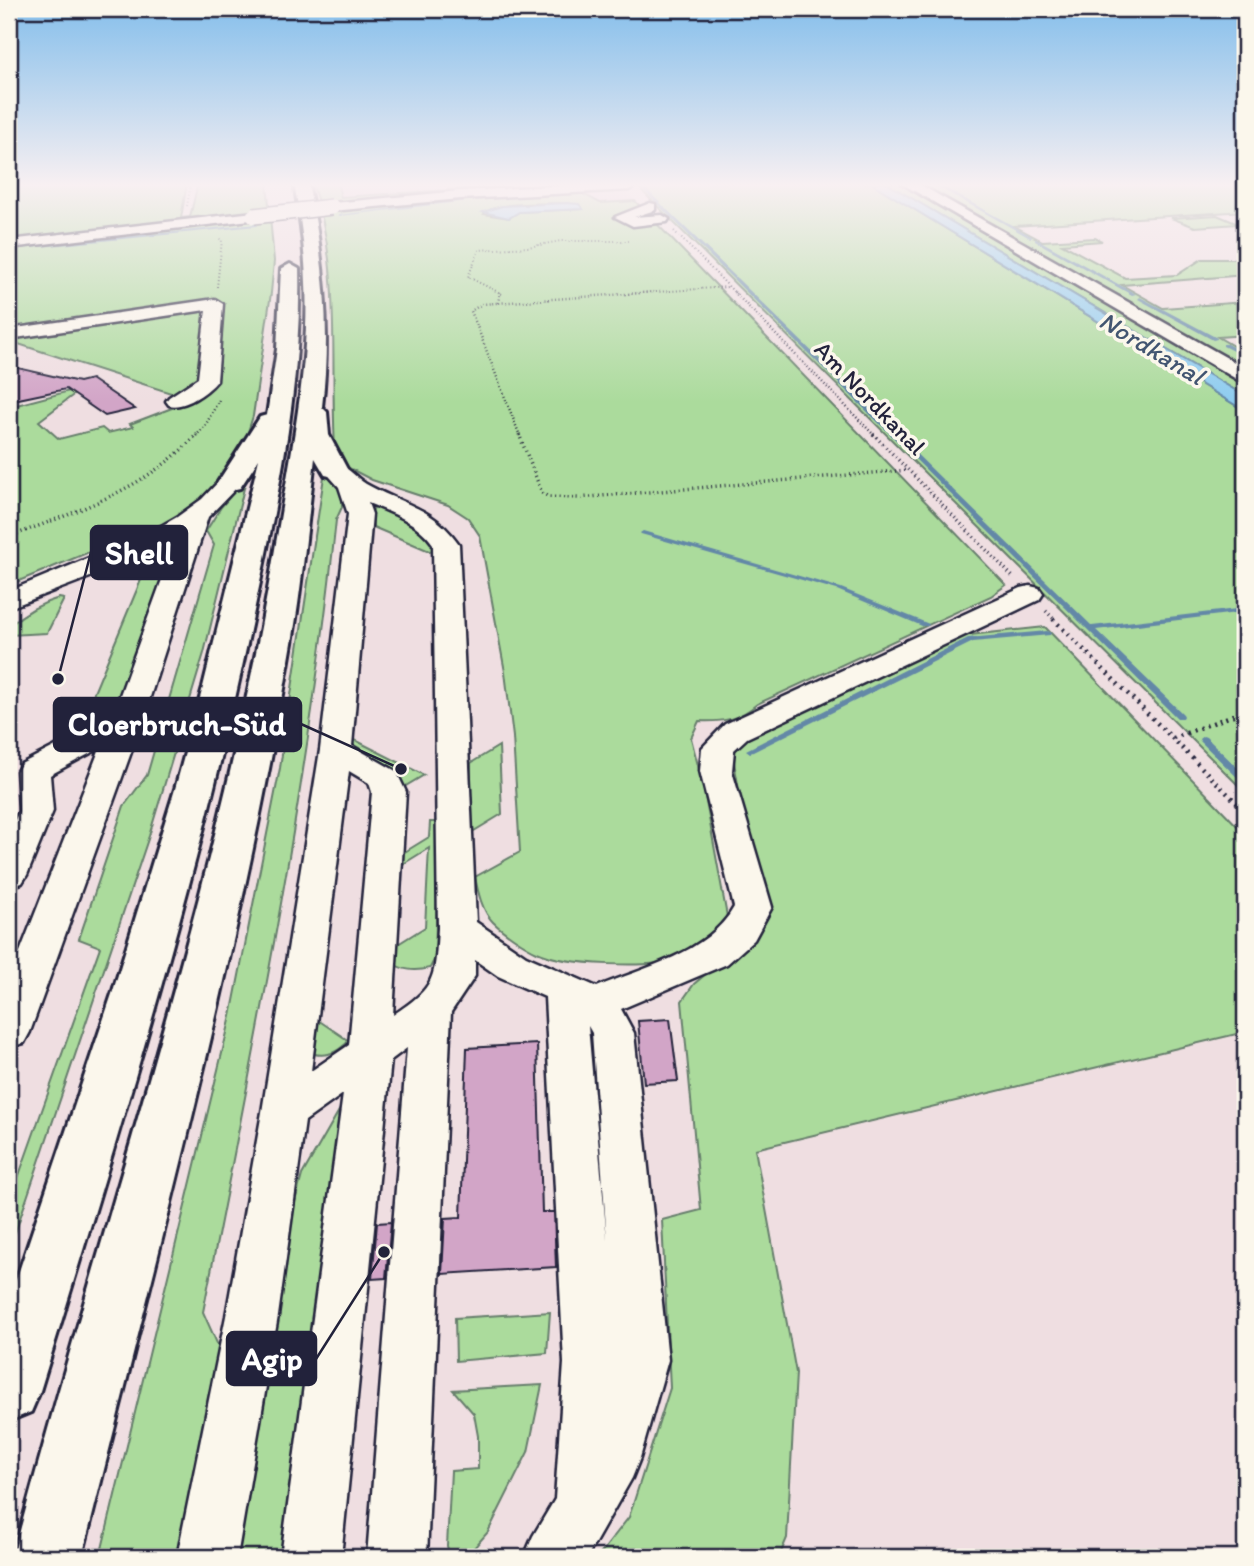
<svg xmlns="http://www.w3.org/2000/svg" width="1254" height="1566" font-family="Itim,sans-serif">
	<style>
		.built { fill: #e6cdd9 }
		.green { fill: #abdb9c; stroke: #667e6c; stroke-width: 2; fill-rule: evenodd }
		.water { fill: #8eccef; stroke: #6388a7; stroke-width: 2 }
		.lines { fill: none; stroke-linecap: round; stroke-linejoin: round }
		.stream { fill: #6388a7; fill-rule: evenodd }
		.building { fill: #d2a5c7; stroke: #22223b; stroke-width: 2 }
		.minor-casing { stroke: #22223b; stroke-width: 5 }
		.highway-casing { stroke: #22223b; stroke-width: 6 }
		.path-far3 { stroke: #22223b; stroke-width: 2; stroke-dasharray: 1 2.5; stroke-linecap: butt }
		.path-far2 { stroke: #22223b; stroke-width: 2.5; stroke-dasharray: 1 2.5; stroke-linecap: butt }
		.path-far1 { stroke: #22223b; stroke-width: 3.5; stroke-dasharray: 1 3.5; stroke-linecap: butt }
		.path { stroke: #22223b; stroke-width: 4.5; stroke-dasharray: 2 5; stroke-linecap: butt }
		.minor { fill: #fbf7ec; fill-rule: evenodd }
		.highway { fill: #fbf7ec; fill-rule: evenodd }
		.minor-bridge-casing { stroke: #22223b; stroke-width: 18; stroke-linecap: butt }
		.minor-bridge { stroke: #fbf7ec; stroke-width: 15 }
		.labels { text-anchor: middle; stroke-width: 7; stroke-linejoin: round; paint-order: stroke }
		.far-street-label { font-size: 24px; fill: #22223b; stroke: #fbf7ec }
		.far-water-label { font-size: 26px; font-style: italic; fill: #425571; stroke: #fbf7ec }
		.leader { fill: none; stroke: #22223b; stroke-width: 2.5 }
		.callout-dot { fill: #22223b; stroke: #fbf7ec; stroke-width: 2.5 }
		.callout { fill: #22223b; stroke: #22223b; stroke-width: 2.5 }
		.callout-label { font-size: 32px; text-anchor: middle; font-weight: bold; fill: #fff }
	</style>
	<rect width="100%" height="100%" fill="#efdee1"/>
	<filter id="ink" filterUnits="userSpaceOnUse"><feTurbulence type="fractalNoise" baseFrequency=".0143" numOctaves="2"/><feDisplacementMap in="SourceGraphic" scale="14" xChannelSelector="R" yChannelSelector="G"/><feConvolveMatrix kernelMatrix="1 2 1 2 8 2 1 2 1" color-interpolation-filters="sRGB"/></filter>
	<g filter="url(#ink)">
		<g class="built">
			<polygon points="337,183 605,183 463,189 340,197"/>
			<polygon points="625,190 635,201 600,203 582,194"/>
		</g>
		<g class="green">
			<polygon points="9,183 187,183 181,218 190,217 198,183 267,183 274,261 271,293 253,416 239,460 199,504 159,528 121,539 9,585 9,407 73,390 76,393 39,421 59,439 102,428 108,433 133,427 130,424 193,400 9,341"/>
			<path d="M 312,183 L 337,183 L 341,197 L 463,189 L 617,183 L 625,190 L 583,194 L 600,203 L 635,201 L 640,206 L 638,208 L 618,217 L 620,220 L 656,223 L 1006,585 L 991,596 L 757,704 C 739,720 723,722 699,721 L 691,738 L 703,785 L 728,922 C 717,931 694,955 682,959 C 650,968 567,966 537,952 C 524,946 503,932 493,922 C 482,911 478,892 475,877 L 520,852 L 513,737 L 505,672 L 480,536 L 468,518 L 448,505 L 372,480 L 347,467 L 335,449 C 330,361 342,268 312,183 ZM 567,203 L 583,209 L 519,212 L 509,218 L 484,214 C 495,201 549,204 567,203 Z"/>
			<polygon points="696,183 871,183 1245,411 1245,792 637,186"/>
			<polygon points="886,183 901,183 1245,383 1245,396"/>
			<polygon points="913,183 1245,183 1245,211 1014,226 1042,241 1095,238 1102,241 1062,244 1125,278 1177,275 1202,259 1245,259 1245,275 1122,285 1163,308 1245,302 1245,335 1218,337 1245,353 1245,372"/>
			<polygon points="1217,215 1238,224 1195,227 1171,218"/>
			<path d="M 325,470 L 342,490 L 342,507 L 336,520 C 308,787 255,1049 203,1312 L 220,1350 L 179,1557 L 100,1557 L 231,1016 L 280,768 Z"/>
			<polygon points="241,484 245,484 204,653 149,836 9,1251 9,1195 13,1192 100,947 79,939 124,806 147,775 214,545 206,531 221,507"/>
			<polygon points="383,504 435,538 434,553 373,527 372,511 375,506"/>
			<polygon points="154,568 162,568 166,572 123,696 102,721 86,733 78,731 143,575"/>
			<path d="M 59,598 L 64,599 L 47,633 L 9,635 L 9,626 C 23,614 41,603 59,598 Z"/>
			<polygon points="1045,627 1245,834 1245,1032 755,1149 796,1373 787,1538 779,1557 598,1557 629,1517 670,1388 662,1220 701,1210 682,1001 694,984 763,926 731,745 960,636"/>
			<polygon points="353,739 424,775 399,790 399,777 350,748"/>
			<polygon points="499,746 502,814 469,834 471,763"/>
			<path d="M 430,822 L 439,822 L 435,958 L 430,968 C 413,972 402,970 388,961 L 387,951 L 425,927 L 429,848 L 395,869 L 395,858 L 429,837 Z"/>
			<path d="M 315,1018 L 349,1041 C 337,1052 329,1057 314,1054 L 311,1047 Z"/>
			<polygon points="340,1109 348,1117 336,1180 330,1181 322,1336 293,1557 234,1557 287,1232 302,1175"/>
			<polygon points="550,1312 547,1353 456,1361 455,1318"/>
			<polygon points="542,1385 528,1452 488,1532 467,1556 450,1557 447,1546 451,1471 478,1469 478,1436 474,1414 453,1390"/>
		</g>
		<g class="water">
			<polygon points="871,183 886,183 1245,396 1245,411"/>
			<polygon points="567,203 579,204 583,209 519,212 509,218 483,212 502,206"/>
		</g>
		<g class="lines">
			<g class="stream">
				<polygon points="700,183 728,183 645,188 1092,626 1245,608 1245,612 1096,630 1183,714 1184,716 1183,718 1177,718 640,187"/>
				<polygon points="931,183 936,183 1033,237 1030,238"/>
				<polygon points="594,191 595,193 467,201 340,216 338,215 467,199"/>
				<polygon points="256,224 257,226 9,250 9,248"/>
				<polygon points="1035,239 1037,239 1136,294 1132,295 1035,241"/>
				<polygon points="1140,297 1217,338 1217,339 1213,340 1138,299"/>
				<polygon points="1223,344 1227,344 1245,354 1245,357 1223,346"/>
				<polygon points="643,531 841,588 929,624 928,626 922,626 837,590 641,534 640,533"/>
				<polygon points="1047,631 1051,633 1050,635 973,642 753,752 750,753 746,750 968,638"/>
				<polygon points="1203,736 1206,737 1245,775 1245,783 1242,782 1200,741 1199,739"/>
			</g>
		</g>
		<g class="building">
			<polygon points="9,366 79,382 91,379 135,409 105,416 66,389 9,401"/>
			<polygon points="670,1019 678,1081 644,1083 638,1021"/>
			<polygon points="537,1044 542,1212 554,1212 556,1267 442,1274 445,1218 461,1217 467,1048"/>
			<polygon points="391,1222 386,1278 372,1279 377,1223"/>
		</g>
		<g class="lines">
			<defs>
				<g id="minor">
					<polygon points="609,183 633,183 635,186 629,190 460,199 332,211 325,207 332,203 460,191"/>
					<polygon points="901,183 917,183 1245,368 1245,382 1238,380"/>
					<polygon points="650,203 655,204 655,210 634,217 662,215 669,219 667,222 633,226 615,217"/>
					<polygon points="254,212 261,216 259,219 9,248 9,240"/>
					<path d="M 215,299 L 223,304 L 217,381 C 207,393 184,409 169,405 L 166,401 L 169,397 L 198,378 L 206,310 L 9,339 L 9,329 Z"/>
					<path d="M 334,462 C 346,465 355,477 366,484 C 403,505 432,506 459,544 L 476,922 L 526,956 L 597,987 C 644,967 708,954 734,907 L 700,771 L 702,748 L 725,724 L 1021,588 L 1030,586 L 1039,588 L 1043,594 L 1039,600 L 747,738 L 734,750 L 732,771 L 772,907 L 754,940 L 727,964 L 621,1009 L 634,1033 L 668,1360 L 640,1458 L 632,1478 L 587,1557 L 524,1557 L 533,1536 L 555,1499 L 564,1363 L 545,997 L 498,976 L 475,960 L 475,976 L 451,1012 L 427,1557 L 367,1557 L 407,1048 L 391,1060 L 341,1557 L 281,1557 L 343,1094 L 305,1121 L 278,1316 L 237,1557 L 177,1557 L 226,1316 L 262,1112 L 320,750 L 348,514 L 339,487 L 323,469 L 326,464 ZM 368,503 C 392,513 418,522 433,544 L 438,928 C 435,978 437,986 393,1015 L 406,792 L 396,771 L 352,746 L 372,514 ZM 349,771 L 369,783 L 372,792 L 349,1045 L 311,1071 ZM 588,1026 L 592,1033 L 607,1241 Z"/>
					<polygon points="231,475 239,477 242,482 208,517 142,722 30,1032 24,1043 9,1047 9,980 100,748 50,775 53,811 27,875 22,883 9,887 9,834 19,811 17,771 21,764 112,717 177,538 106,571 9,608 9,591 149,533 177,517 202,499 223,477"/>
				</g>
				<g id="highway">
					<path d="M 294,183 L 308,183 C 324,256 331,332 322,407 L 327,412 L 329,435 L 347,469 L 343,475 L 334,477 L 325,475 L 315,458 C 308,517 303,578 293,637 C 241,947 158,1252 82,1557 L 13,1557 C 101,1222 218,892 275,549 C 289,463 310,369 306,282 C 305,248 300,216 294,183 Z"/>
					<path d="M 290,264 L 299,269 C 302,392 275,511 250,630 C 196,888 117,1139 40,1391 L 31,1412 L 9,1421 L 9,1301 L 113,991 L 175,789 L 203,687 L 259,459 L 240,488 L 231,490 L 222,488 L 218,482 L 260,417 L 267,415 L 277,349 L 281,269 Z"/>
				</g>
			</defs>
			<use href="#minor" class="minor-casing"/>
			<use href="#highway" class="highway-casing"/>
			<g class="path-far3">
				<polyline points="187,206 191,183"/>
				<polyline points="674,231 736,294"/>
				<polyline points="217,287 222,240 218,238"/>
				<polyline points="502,294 468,277 479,250 528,247 561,241 629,241"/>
				<polyline points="628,294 728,287"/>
			</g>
			<g class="path-far2">
				<polyline points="734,292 875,436"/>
				<polyline points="498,303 500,292"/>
				<polyline points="196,436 205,426 219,400"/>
				<polyline points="520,436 471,311 482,304 653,292"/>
			</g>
			<g class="path-far1">
				<polyline points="519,434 542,493 549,497 578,498 908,470"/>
				<polyline points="873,434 1013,577"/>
				<path d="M 9,537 C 75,512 149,488 197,434"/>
				<polyline points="1046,611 1055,620"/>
			</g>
			<g class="path">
				<polyline points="1053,619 1245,811"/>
				<polyline points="1173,738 1236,714 1245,715"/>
			</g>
			<use href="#minor" class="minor"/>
			<use href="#highway" class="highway"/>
			<defs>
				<polyline id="minor-bridge" points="254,216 332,207"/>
			</defs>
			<use href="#minor-bridge" class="minor-bridge-casing"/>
			<use href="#minor-bridge" class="minor-bridge"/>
		</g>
	</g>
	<linearGradient id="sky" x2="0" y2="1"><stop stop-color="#84beeb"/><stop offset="0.46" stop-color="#f8f0f2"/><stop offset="1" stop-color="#f8f0f2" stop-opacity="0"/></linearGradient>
	<rect width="1254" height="402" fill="url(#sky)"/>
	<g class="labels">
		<g class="far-street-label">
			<text transform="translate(870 398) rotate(46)" y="8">Am Nordkanal</text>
		</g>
		<g class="far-water-label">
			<text transform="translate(1152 348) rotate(31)" y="9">Nordkanal</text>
		</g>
	</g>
	<path class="leader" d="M58 679L91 552M401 769L301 724M384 1252L316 1359"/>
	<g class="callout-dot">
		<circle cx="58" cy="679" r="7"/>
		<circle cx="401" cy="769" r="7"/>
		<circle cx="384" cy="1252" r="7"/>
	</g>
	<g class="callout">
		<rect x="91" y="526" width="96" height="53" rx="7"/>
		<rect x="54" y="698" width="247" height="53" rx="7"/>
		<rect x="227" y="1332" width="89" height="53" rx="7"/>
	</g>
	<g class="callout-label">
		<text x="139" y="564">Shell</text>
		<text x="177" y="735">Cloerbruch-Süd</text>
		<text x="272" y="1370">Agip</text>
	</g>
	<rect width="1254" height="1566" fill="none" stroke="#fbf7ec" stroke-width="35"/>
	<rect x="18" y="18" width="1219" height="1531" fill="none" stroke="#22223b" stroke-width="2.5" filter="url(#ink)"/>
</svg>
